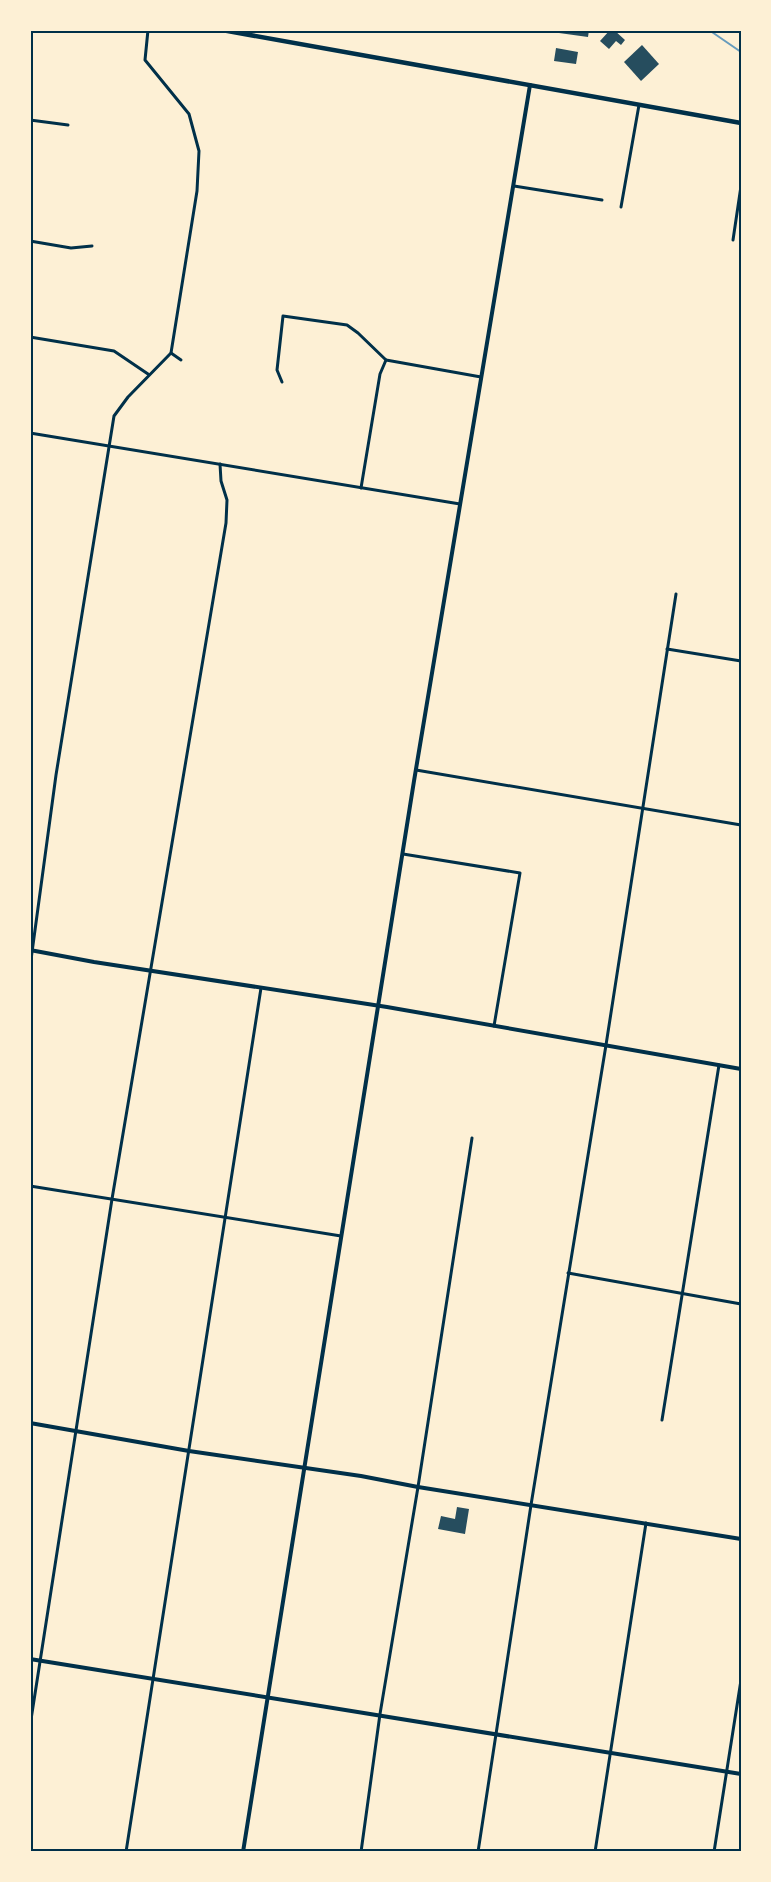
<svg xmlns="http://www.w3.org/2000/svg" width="771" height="1882" font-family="Spectral,serif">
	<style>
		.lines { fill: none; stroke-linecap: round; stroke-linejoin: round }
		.stream { stroke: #669bbc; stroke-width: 2 }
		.building { fill: #264d5e }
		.minor { stroke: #003049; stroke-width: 3 }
		.tertiary { stroke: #003049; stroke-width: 4 }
		.secondary { stroke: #003049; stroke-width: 4.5 }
		.neatline { fill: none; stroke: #003049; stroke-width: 2 }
	</style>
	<rect width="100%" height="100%" fill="#fdf0d5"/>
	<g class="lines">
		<polyline class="stream" points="709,30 741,52"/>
	</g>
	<g class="building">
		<polygon points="560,30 589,30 588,37 559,33"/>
		<polygon points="610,30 614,30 625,40 621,45 616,41 609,49 600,41"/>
		<polygon points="642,45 659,64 641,81 624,62"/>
		<polygon points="556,48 578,52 576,64 554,61"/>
		<polygon points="457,1507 469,1509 465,1534 438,1529 441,1516 455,1519"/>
	</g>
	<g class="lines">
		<g class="minor">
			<polyline points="30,120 68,125"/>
			<polyline points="514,186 602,200"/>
			<polyline points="621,207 639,105"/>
			<polyline points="733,240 741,186"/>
			<polyline points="30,241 71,248 92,246"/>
			<polyline points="30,337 114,351 148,374"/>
			<polyline points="171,353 181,360"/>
			<polyline points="282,382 277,370 283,316 347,325 358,333 386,360 481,377"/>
			<polyline points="30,433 460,504"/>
			<polyline points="361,488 380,374 386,360"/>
			<polyline points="667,649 741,661"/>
			<polyline points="416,770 741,825"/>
			<polyline points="403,854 520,873 494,1026"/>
			<polyline points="30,967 56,775 114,416 128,397 171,353 197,191 199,151 189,114 145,60 148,30"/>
			<polyline points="30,1186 341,1236"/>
			<polyline points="568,1273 741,1304"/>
			<polyline points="662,1420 719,1065"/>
			<polyline points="30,1726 112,1199 226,523 227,500 221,481 220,464"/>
			<polyline points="126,1852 261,988"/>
			<polyline points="361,1852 380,1714 418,1487 472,1138"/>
			<polyline points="478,1852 531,1505 606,1045 676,594"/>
			<polyline points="595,1852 646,1523"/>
			<polyline points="714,1852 741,1680"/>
		</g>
		<g class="tertiary">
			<polyline points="30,950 94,962 387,1007 741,1069"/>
			<polyline points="30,1423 189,1451 361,1476 418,1487 741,1539"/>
			<polyline points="30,1659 741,1774"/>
			<polyline points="243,1852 414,781 530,85"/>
		</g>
		<polyline class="secondary" points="222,30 741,123"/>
	</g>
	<rect width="771" height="1882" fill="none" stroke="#fdf0d5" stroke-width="63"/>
	<rect x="32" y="32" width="708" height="1818" class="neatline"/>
</svg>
